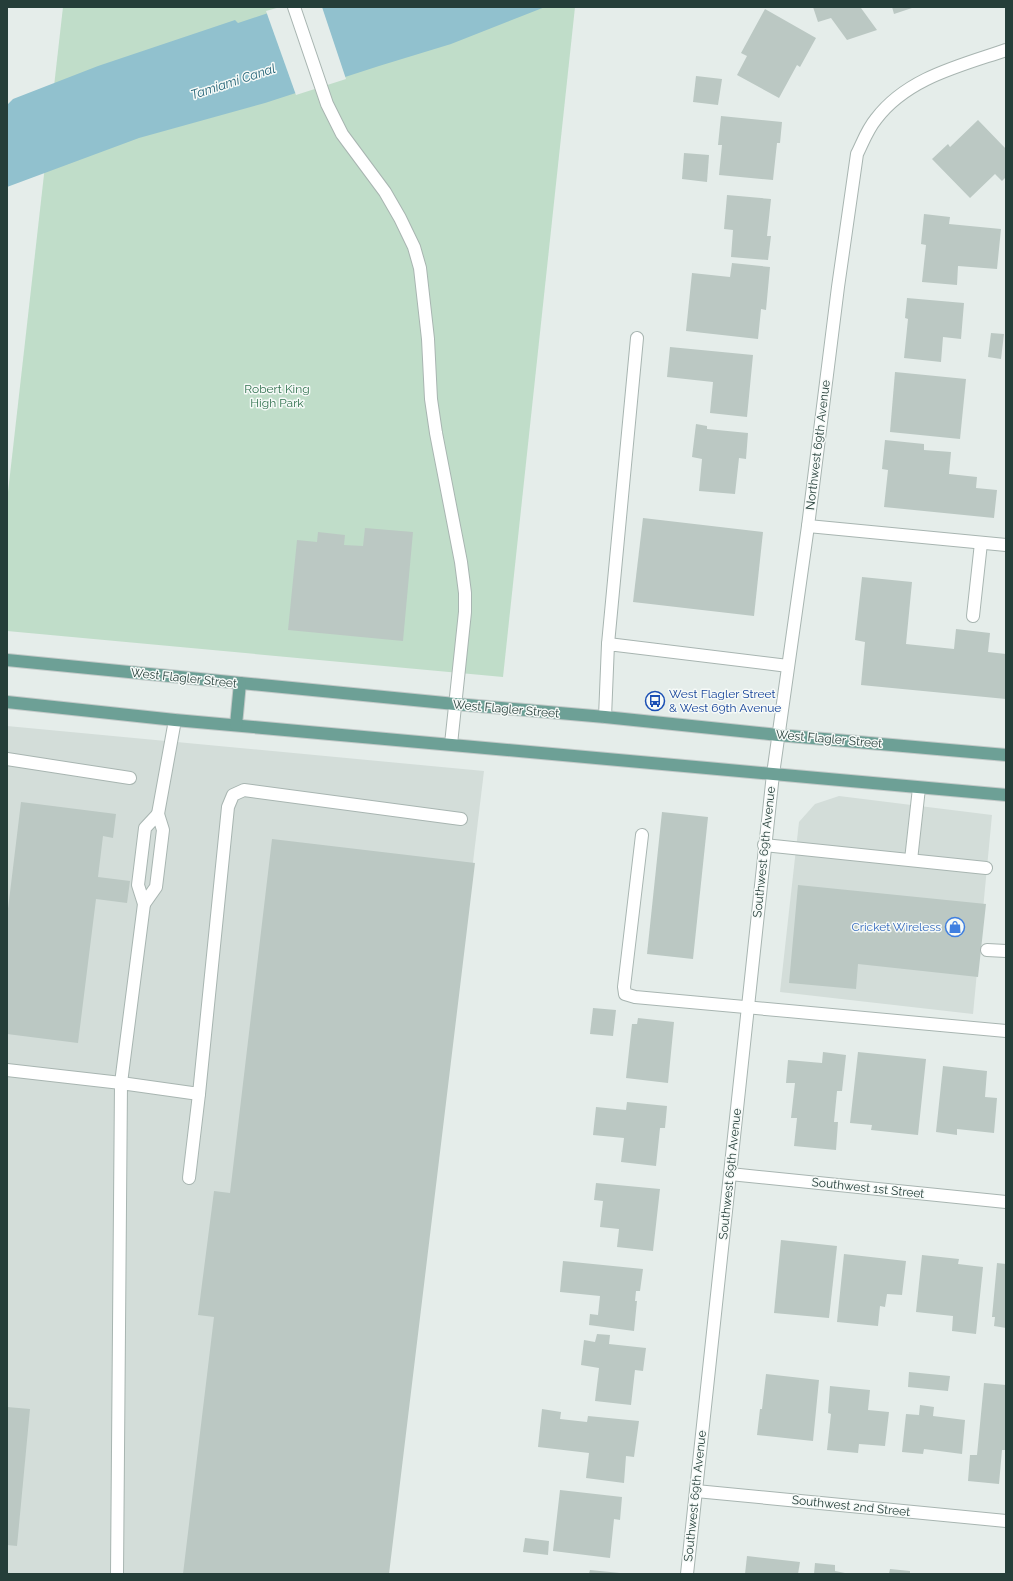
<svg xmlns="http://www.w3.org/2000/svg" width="1013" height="1581" font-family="Raleway,sans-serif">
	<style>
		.built { fill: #d3ddd9 }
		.green { fill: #c0ddc9 }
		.water { fill: #91c1ce }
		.pier { fill: #e5edea }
		.building { fill: #bbc8c3 }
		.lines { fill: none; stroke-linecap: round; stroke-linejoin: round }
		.minor-casing { stroke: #a8b5b1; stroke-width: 14 }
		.major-casing { stroke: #c2c9c8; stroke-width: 14 }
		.minor { stroke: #fff; stroke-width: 12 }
		.major { stroke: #6da096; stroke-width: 12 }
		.labels { text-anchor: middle; stroke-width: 3; stroke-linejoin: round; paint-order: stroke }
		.park-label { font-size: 12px; fill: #32724f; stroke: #f6faf8 }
		.street-label { font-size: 12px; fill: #253e39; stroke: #f6faf8 }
		.transit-label { font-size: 12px; fill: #164399; stroke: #f6faf8; text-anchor: start }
		.shop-label { font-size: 12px; fill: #366cbe; stroke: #f6faf8; text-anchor: end }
		.water-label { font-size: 13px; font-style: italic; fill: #236376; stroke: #f6faf8 }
	</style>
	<rect width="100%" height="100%" fill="#e5edea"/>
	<g class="built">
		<polygon points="7,726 484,771 387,1574 7,1574"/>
		<polygon points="839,796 992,815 973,1014 780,992 799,822 815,804"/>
	</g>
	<polygon class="green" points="63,7 575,7 503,677 7,631 7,501"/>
	<polygon class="water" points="286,7 545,7 451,44 379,66 265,103 139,138 7,187 7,105 13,99 98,66 235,20 238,23"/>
	<polygon class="pier" points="280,7 322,7 346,79 296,95 266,11"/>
	<g class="building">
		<polygon points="813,7 864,7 861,8 877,30 847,40 831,18 818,22"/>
		<polygon points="892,7 915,7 894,14"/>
		<polygon points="765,9 816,38 800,67 797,65 779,98 737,75 747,56 741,53"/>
		<polygon points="696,76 722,79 718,105 693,102"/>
		<polygon points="721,116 782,122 780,143 777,143 773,180 719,175 722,145 718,145"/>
		<polygon points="978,120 1006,149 1006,177 1002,181 995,174 970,198 932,159 948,144 950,147"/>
		<polygon points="684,153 709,155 707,182 682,179"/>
		<polygon points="727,195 771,199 767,236 771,236 768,260 731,257 733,230 724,229"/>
		<polygon points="924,214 950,217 949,224 1001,229 997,269 958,266 957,285 922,282 926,245 921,244"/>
		<polygon points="732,263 770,267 766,310 761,309 758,339 686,331 692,273 730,277"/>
		<polygon points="907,298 964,303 961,339 943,337 941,362 904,358 908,319 905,318"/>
		<polygon points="991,333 1004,334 1001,359 988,357"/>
		<polygon points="670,347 753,355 747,417 710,413 713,382 667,377"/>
		<polygon points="895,372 966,379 960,439 890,432"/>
		<polygon points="696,424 707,426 707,429 748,433 746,459 739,458 735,494 699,491 702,459 692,457"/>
		<polygon points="885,440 924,444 924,450 951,452 949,474 977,477 976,488 997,490 994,518 884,507 888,470 882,469"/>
		<polygon points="643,518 763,532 754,616 633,602"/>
		<polygon points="365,528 413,532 403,641 288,630 297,540 317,542 318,532 345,535 344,545 363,546"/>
		<polygon points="862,577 912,582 906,644 954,649 956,629 990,633 988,652 1006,654 1006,699 861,685 865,642 855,640"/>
		<polygon points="648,698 663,700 663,704 648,703"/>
		<polygon points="21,802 116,814 113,838 103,836 98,877 130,881 127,903 96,899 78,1043 7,1034 7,917"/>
		<polygon points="662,812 708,817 693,959 647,954"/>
		<polygon points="272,839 475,863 389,1574 183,1574 214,1317 198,1315 214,1191 230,1193"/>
		<polygon points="798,885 986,904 978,977 858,964 856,989 789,983"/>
		<polygon points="593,1008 616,1010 613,1036 590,1034"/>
		<polygon points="638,1018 674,1022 668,1083 626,1078 632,1024 637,1024"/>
		<polygon points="823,1052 846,1055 842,1091 837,1091 834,1122 838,1122 836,1150 794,1146 797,1118 791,1118 795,1083 786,1083 788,1060 822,1063"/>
		<polygon points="858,1052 926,1059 918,1135 871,1130 872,1125 850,1123"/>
		<polygon points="943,1066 987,1071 985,1097 997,1098 994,1133 957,1129 957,1135 936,1132"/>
		<polygon points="627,1102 667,1106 665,1128 660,1128 656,1166 621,1162 624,1138 593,1135 596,1107 626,1110"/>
		<polygon points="596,1183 660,1189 653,1251 617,1247 619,1229 600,1227 603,1201 594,1200"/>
		<polygon points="781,1240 837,1246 829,1318 774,1313"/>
		<polygon points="844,1254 906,1261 902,1295 887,1294 885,1307 880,1306 878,1326 837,1322"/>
		<polygon points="922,1255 959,1259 958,1264 983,1267 976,1334 952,1331 953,1316 916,1312"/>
		<polygon points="563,1261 643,1269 640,1291 636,1291 635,1301 637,1301 634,1331 589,1325 590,1314 598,1315 600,1296 560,1292"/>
		<polygon points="997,1263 1006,1264 1006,1328 994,1326 995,1317 992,1317"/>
		<polygon points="597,1334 610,1335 609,1344 646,1348 643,1371 635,1370 631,1405 595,1401 599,1368 581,1365 584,1340 595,1342"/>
		<polygon points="909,1372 950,1376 948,1391 908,1387"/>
		<polygon points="766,1374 819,1380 813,1441 757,1435 760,1409 762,1409"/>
		<polygon points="984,1383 1006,1385 1006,1450 1002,1450 999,1484 968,1481 970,1455 977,1455"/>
		<polygon points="830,1386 870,1390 868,1410 889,1412 885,1446 859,1444 858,1453 827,1450 831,1414 828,1413"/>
		<polygon points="920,1405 934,1407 933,1416 965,1420 962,1454 924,1449 923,1454 902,1452 906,1414 919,1415"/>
		<polygon points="7,1407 30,1409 17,1546 7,1545"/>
		<polygon points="542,1409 561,1412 560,1419 587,1422 588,1416 639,1421 634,1457 626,1456 624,1483 586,1478 589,1453 538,1447"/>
		<polygon points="560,1490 622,1497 620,1520 614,1519 610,1558 553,1551"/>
		<polygon points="525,1538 549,1541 548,1555 523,1552"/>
		<polygon points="747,1556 800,1562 798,1574 745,1574"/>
		<polygon points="815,1563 835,1565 835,1571 850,1574 814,1574"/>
		<polygon points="890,1569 910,1571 910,1574 889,1574"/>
		<polygon points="590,1570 620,1573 620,1574 589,1574"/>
	</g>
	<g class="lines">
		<defs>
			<g id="minor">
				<polyline points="294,7 327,104 342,134 385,192 400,218 414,247 420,268 428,339 431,399 436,433 461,562 465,593 465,612 451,744"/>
				<polyline points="808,526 1006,545"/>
				<polyline points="973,616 981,543"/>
				<polyline points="608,644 637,338"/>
				<polyline points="605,717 608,644 788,666"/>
				<polyline points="7,759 130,778"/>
				<polygon points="158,814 163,830 156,887 144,904 138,885 145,828"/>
				<polyline points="158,814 175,720"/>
				<polyline points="642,835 624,987 625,994 635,997 1006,1031"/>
				<polyline points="764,845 986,868"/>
				<polyline points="911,860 919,788"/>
				<polyline points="987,950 1006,951"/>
				<polyline points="7,1070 121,1083 144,904"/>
				<polyline points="730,1174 1006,1202"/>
				<polyline points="189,1178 199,1094"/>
				<polyline points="696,1491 1006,1521"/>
				<polyline points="117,1574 121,1083 199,1094 228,807 233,795 244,790 461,819"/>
				<path d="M 687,1574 L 773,774 L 808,526 L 838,287 L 857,154 C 863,142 867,130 876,119 C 907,78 959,66 1006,50"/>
			</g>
			<g id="major">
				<polyline points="7,660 455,704 605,717 778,735 1006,755"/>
				<polyline points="7,702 175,720 1006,795"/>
				<polyline points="236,725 240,683"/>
			</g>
		</defs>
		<use href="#minor" class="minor-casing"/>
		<use href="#major" class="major-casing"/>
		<use href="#minor" class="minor"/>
		<use href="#major" class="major"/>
	</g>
	<defs>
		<symbol id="bus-ring" viewBox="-11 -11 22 22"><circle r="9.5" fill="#f6faf8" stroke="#1a4fb4" stroke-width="1.5"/><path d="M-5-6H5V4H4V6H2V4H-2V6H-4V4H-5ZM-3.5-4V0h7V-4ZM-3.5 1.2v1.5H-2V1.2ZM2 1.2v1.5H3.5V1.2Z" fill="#1a4fb4"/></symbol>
		<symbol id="shop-ring" viewBox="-11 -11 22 22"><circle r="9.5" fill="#f6faf8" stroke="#3f7fe0" stroke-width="1.5"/><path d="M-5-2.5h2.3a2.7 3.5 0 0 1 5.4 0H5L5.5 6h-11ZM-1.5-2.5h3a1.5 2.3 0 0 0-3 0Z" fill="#3f7fe0"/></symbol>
	</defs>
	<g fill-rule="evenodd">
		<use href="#bus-ring" x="644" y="690" width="22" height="22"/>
		<use href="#shop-ring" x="944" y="916" width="22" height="22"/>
	</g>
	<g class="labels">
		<g class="park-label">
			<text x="277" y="393">Robert King<tspan x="277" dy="14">High Park</tspan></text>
		</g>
		<g class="street-label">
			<text transform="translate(818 445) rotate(-83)" y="4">Northwest 69th Avenue</text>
			<text transform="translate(184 678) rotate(6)" y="4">West Flagler Street</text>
			<text transform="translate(506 709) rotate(5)" y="4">West Flagler Street</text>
			<text transform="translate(829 739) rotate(5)" y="4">West Flagler Street</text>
			<text transform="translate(764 852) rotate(-84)" y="4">Southwest 69th Avenue</text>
			<text transform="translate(730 1174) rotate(-84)" y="4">Southwest 69th Avenue</text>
			<text transform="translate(868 1188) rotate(6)" y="4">Southwest 1st Street</text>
			<text transform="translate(695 1496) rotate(-84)" y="4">Southwest 69th Avenue</text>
			<text transform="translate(851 1506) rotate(6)" y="4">Southwest 2nd Street</text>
		</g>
		<g class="transit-label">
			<text x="669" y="698">West Flagler Street<tspan x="669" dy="14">&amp; West 69th Avenue</tspan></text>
		</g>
		<g class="shop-label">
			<text x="941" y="931">Cricket Wireless</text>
		</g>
		<g class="water-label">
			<text transform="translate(233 81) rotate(-18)" y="5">Tamiami Canal</text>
		</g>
	</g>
	<rect width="1013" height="1581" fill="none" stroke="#253e39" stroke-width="16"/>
</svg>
